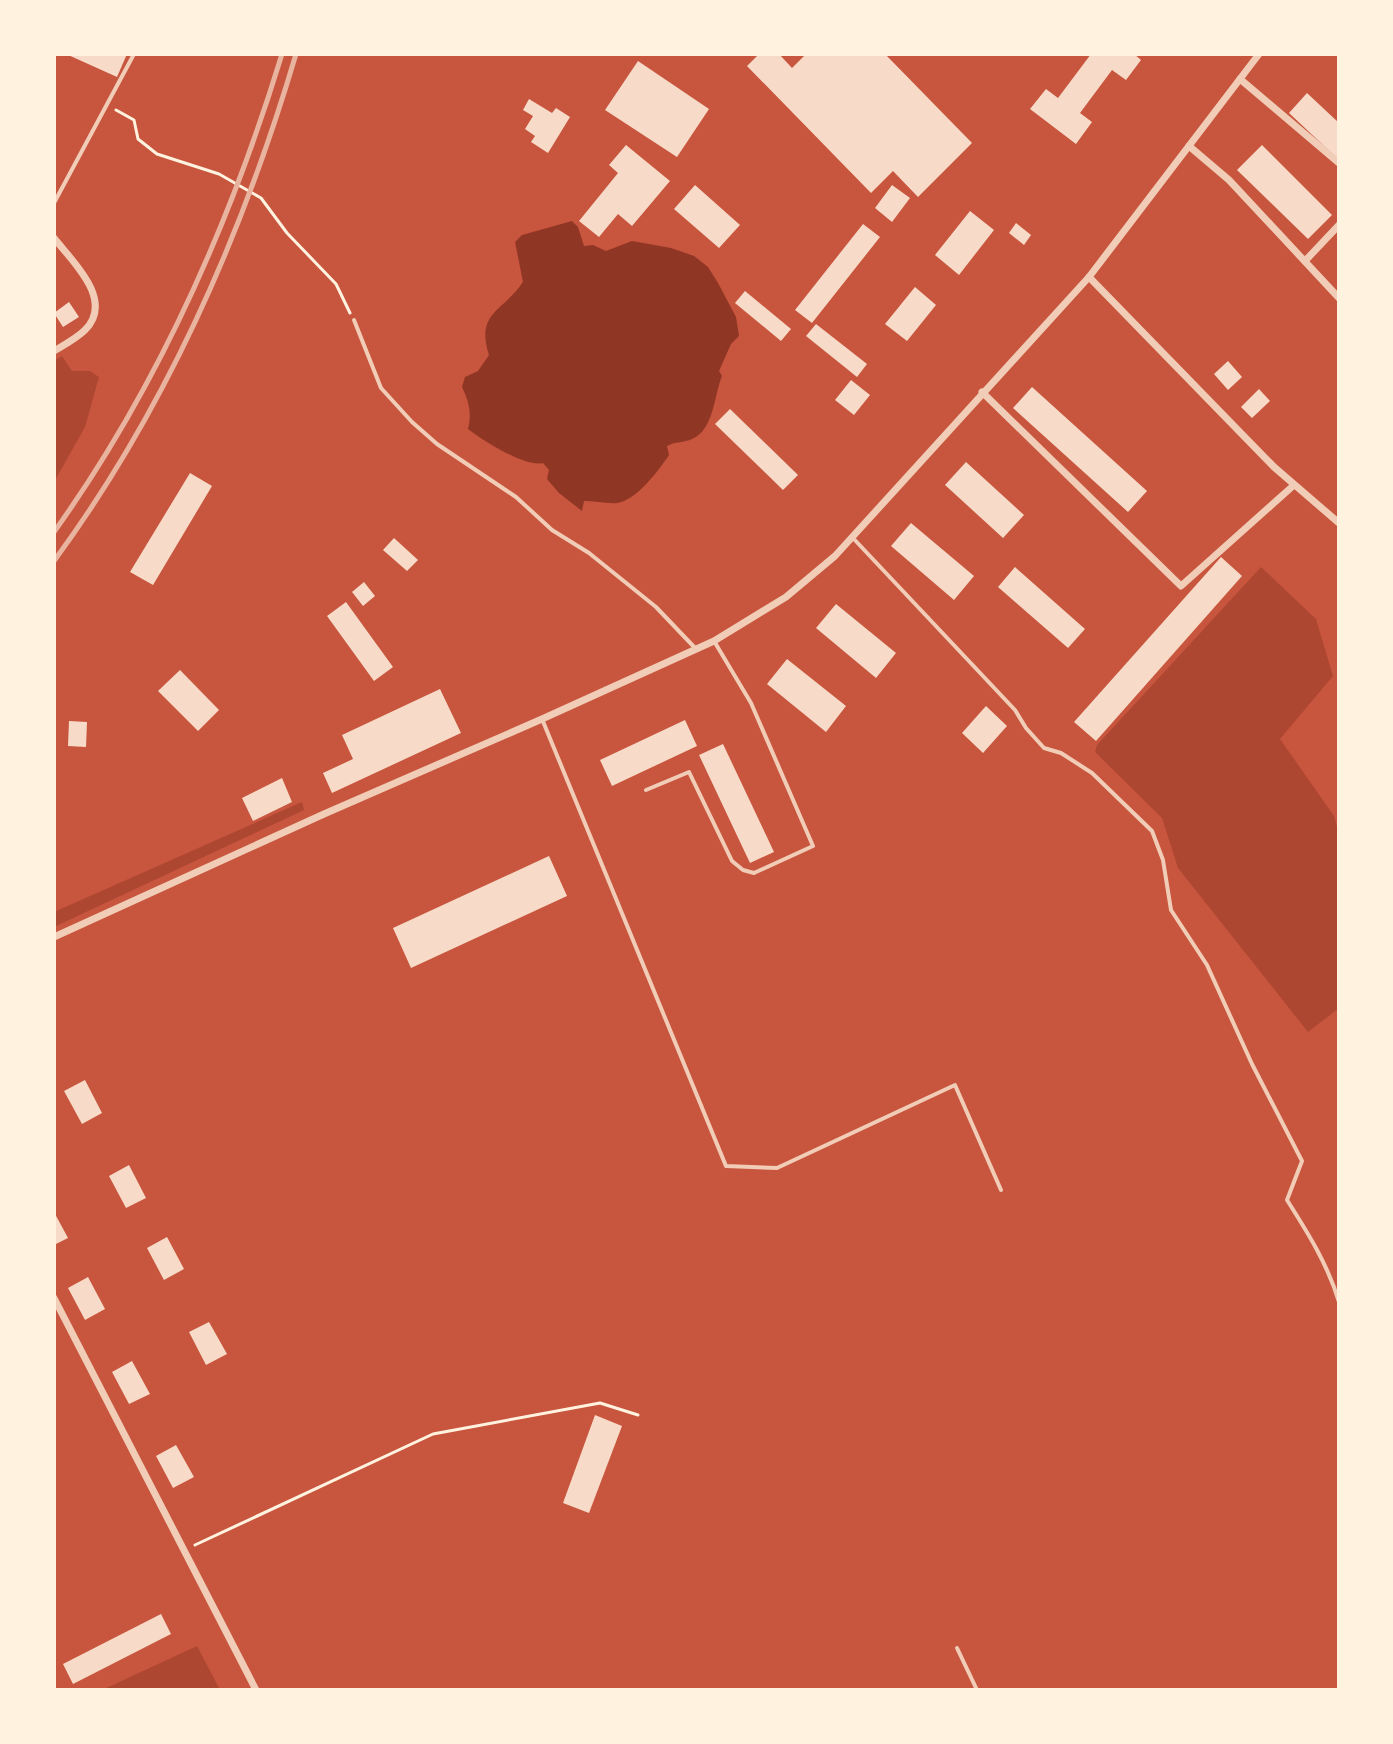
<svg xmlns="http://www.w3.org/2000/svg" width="1393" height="1744" font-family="'Alegreya Sans',sans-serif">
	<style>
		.green { fill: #ae4732 }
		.water { fill: #8f3625 }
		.building { fill: #f7dbc8 }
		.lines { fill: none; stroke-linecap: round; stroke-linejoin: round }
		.path { stroke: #fff3e0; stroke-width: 3 }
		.service { stroke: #f1ccb7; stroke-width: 4 }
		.minor { stroke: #f1ccb7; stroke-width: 7 }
		.rail { stroke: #e9b49f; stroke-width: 5 }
	</style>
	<rect width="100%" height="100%" fill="#c8553d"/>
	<g class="green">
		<polygon points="62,356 72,371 90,371 99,377 85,427 54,482 54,361"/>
		<polygon points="1261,567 1316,619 1333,676 1280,739 1334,816 1339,834 1339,1008 1308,1032 1178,868 1162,818 1095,752 1097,745"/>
		<polygon points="302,802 304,810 54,927 54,912"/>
		<polygon points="197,1646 220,1690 102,1690"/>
	</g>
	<path class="water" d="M 572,221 L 578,227 L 584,246 L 593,245 L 606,251 L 632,241 L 671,248 L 694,256 L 708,267 L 718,283 L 736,317 L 739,336 L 731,344 L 719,371 L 722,376 C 714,395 714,430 692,439 C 684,443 676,441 667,446 L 669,455 C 659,470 636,501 617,503 C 607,504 595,501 584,501 L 582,511 L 559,493 L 547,479 L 549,470 L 543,463 C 526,468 482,440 468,429 C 472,413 469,402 462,387 L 465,377 L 478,371 L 489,355 C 475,312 504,311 523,282 L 515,242 L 522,235 Z"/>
	<g class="building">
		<polygon points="66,54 127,54 117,77"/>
		<polygon points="759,54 779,54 792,68 805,55 804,54 885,54 972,143 918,197 893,171 871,193 747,66"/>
		<polygon points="1091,54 1134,54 1141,60 1126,80 1112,70 1080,113 1092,122 1076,144 1030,109 1046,89 1058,98"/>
		<polygon points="638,61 709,109 677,157 605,110"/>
		<polygon points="1307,93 1339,123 1339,160 1289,113"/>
		<polygon points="529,99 552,113 556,108 570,117 548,153 531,142 535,136 525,129 533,116 523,110"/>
		<polygon points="626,145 670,181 632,226 618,214 599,237 579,221 618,173 609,165"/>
		<polygon points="1262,145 1332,215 1308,239 1237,170"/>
		<polygon points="695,185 740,225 719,248 674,209"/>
		<polygon points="892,185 910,198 892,222 875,208"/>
		<polygon points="970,211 994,230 959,275 935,255"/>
		<polygon points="1016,223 1031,235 1024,245 1009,233"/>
		<polygon points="863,224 880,237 812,323 795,310"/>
		<polygon points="915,287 936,305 907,341 885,324"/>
		<polygon points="745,291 791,329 781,341 735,303"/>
		<polygon points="69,302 79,317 63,327 54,313"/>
		<polygon points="816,324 867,364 857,377 806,336"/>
		<polygon points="1228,361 1242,377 1228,390 1214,374"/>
		<polygon points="851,380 870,395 854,415 835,400"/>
		<polygon points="1032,387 1147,491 1128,512 1013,408"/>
		<polygon points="1259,389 1270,401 1252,418 1241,407"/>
		<polygon points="730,409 798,475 783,490 715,424"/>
		<polygon points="966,462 1024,515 1003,538 945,485"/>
		<polygon points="190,473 212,486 153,585 130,572"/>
		<polygon points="911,523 974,576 954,600 891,546"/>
		<polygon points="394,538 418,560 407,571 383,550"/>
		<polygon points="1221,557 1242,576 1096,741 1074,722"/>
		<polygon points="1015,567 1085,629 1068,648 998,587"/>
		<polygon points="364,582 375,596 363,606 352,592"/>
		<polygon points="346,602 393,667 374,681 327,616"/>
		<polygon points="836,604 896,653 876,678 816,628"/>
		<polygon points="787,659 846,706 826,732 767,684"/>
		<polygon points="180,670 219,710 198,731 158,691"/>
		<polygon points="440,689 461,733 332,793 323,773 353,759 342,735"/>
		<polygon points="986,706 1007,726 983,753 962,733"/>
		<polygon points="685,720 697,746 612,786 600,760"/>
		<polygon points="69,721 87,722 86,747 68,746"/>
		<polygon points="723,744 774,852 750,863 699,755"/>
		<polygon points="282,778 292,802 253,821 242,798"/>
		<polygon points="549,856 567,896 411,968 393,928"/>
		<polygon points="85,1080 102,1113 82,1124 64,1091"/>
		<polygon points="129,1165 146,1198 126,1208 109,1176"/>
		<polygon points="54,1212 68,1238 54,1245"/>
		<polygon points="167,1237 184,1269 164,1280 147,1248"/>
		<polygon points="88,1277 105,1309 85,1320 68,1288"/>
		<polygon points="209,1322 227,1354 206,1365 189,1332"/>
		<polygon points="132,1361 150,1394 129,1404 112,1372"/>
		<polygon points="595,1415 622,1426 589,1513 563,1503"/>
		<polygon points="176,1445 194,1477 173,1488 156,1456"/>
		<polygon points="161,1614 171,1634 73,1684 63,1664"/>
	</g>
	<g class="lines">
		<g class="path">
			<polyline points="116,110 134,120 138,139 157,154 219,174 261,198 287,233 336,284 350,313"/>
			<polyline points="195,1545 433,1434 600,1403 638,1415"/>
		</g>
		<g class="service">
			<polyline points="54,203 134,54"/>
			<polyline points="354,320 381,388 412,422 437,444 516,497 552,530 589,553 656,607 696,649"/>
			<path d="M 852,537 L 1015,710 L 1026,728 L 1044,748 L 1061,753 L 1092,773 L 1152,831 L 1163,860 L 1171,910 L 1207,965 L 1252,1064 L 1302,1161 L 1287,1200 C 1308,1233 1328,1265 1339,1302"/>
			<polyline points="542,719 726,1166 777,1168 955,1085 1001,1190"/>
			<polyline points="646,790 689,772 732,861 743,870 754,873 813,846 751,703 714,641"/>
			<polyline points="957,1648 977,1690"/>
		</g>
		<g class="minor">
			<polyline points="1240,79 1339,163"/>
			<polyline points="1189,146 1229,180 1339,298"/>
			<path d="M 54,238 C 72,261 115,300 85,330 C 77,338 64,345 54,351"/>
			<polyline points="1305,261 1339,225"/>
			<polyline points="1089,277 1274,467 1339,523"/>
			<polyline points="982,392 1181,586 1294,485"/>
			<polyline points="54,937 324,814 542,719 714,641 786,597 835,556 1089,277 1259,54"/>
			<polyline points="54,1298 256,1690"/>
		</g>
		<g class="rail">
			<path d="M 54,532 C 158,387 230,224 282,54"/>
			<path d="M 54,561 C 165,410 243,233 296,54"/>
		</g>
	</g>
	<rect width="1393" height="1744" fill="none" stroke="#fff3e0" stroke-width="112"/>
</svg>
